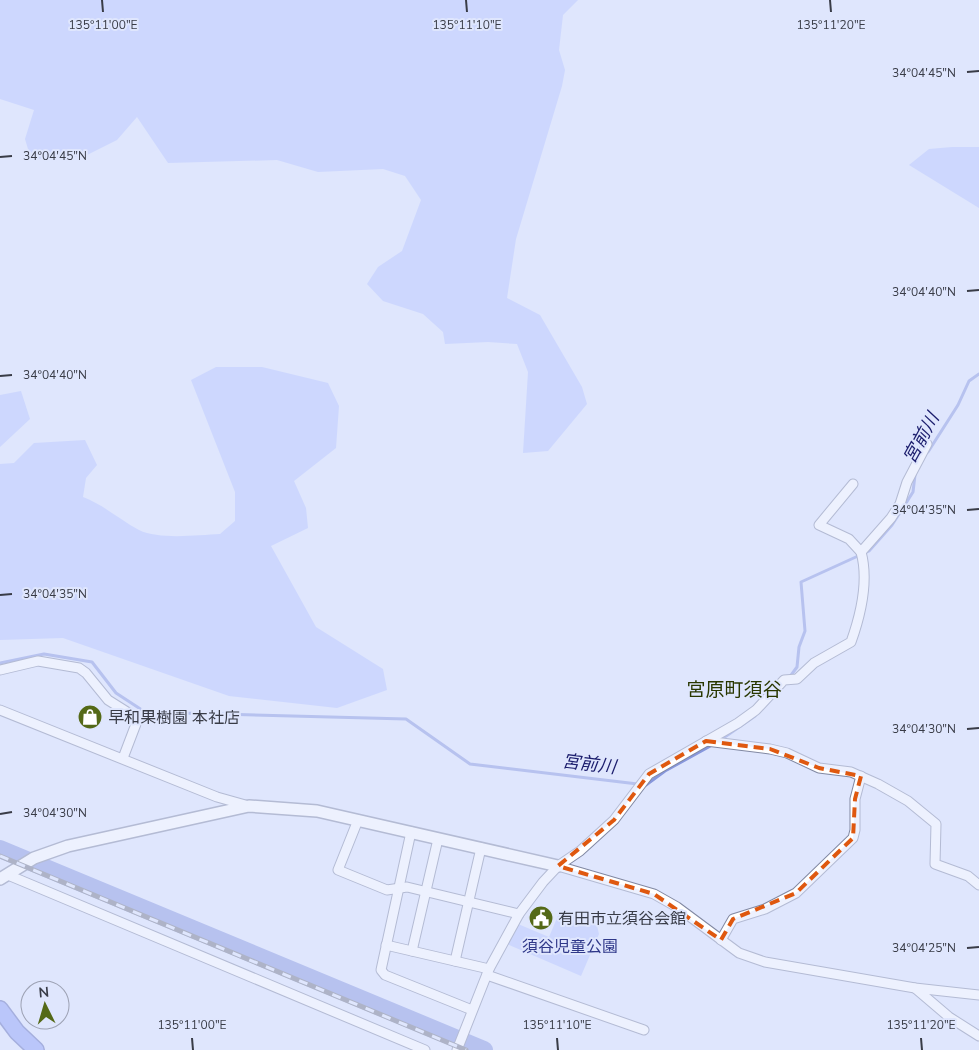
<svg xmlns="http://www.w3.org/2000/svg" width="979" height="1050" font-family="'Nunito Sans','Noto Sans JP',sans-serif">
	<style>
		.green { fill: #b8c6fe }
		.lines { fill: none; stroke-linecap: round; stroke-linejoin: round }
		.stream { stroke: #8797dd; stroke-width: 3 }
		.river { stroke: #8797dd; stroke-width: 18 }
		.minor-casing { stroke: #8188a2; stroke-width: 11 }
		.tertiary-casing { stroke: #8188a2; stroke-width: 14 }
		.trunk-casing { stroke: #5f6db7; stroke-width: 18 }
		.minor { stroke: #fff; stroke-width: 9 }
		.tertiary { stroke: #fff; stroke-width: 11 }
		.trunk { stroke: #8f9ff6; stroke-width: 15 }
		.rail-casing { stroke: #737786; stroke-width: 5 }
		.rail { stroke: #dfe6fd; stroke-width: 3; stroke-dasharray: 9; stroke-linecap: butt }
		.marked { fill: none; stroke: #df580f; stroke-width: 4; stroke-dasharray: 10 6; stroke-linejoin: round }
		.ticks { fill: none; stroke: #393c47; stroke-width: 2 }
		.labels { text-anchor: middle; stroke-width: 4; stroke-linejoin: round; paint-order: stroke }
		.poi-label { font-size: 16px; fill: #393c47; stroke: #dfe6fd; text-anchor: start }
		.park-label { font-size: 16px; fill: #2f3889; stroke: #dfe6fd }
		.water-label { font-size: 18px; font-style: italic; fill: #1b1d6d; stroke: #dfe6fd }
		.quarter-label { font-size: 19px; fill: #293700; stroke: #dfe6fd }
		.ticks-label { font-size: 12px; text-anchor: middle; fill: #393c47; stroke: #dfe6fd; stroke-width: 4; stroke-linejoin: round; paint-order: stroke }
	</style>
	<rect width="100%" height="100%" fill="#dfe6fd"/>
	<g class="green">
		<polygon points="0,0 578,0 563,15 559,50 565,70 562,86 516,239 507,298 540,315 582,387 587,404 548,451 523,453 528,372 517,344 488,342 445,344 443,332 423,314 383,301 367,284 378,267 402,251 421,200 405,176 383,169 318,172 277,160 168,163 137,117 117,140 85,156 31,159 25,139 34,110 0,99"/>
		<polygon points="952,147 979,147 979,208 909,165 929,149"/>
		<path d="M 216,367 L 262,367 L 328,383 L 339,406 L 336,448 L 294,481 L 306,508 L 308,528 L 271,546 L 316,627 L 383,669 L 387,690 L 337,708 L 229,696 L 63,638 L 0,640 L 0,464 L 14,463 L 34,443 L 85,440 L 97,465 L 86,478 L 83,497 C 104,505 120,520 139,530 C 159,540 198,535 220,534 L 235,521 L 235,492 L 191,380 Z"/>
		<polygon points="21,391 30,419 0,447 0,395"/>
		<polygon points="560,911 597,926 599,934 581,976 507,944 518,924 549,937"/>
	</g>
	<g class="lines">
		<g class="stream">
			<polyline points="928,452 958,405 969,381 979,374"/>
			<polyline points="0,663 44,654 92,662 116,693 145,712 155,716 183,713 406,719 470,764 646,785 665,771 714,744"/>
			<polyline points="789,678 797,667 799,647 805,631 801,582 869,551 892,525 913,492 915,475"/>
			<polyline points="719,741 755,716"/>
		</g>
		<polyline class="river" points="0,849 484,1050"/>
		<defs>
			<g id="minor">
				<polyline points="853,484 819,525 849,539 861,552"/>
				<polyline points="0,670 38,661 79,668 86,673 108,700 135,717 136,724 123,758"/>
				<polyline points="0,710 217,797 249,806"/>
				<polyline points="706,741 770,749 787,753 819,768 851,772 878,784 908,801 936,824 935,864 968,876 979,885"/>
				<polyline points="358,820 338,870 387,890 407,887 519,914"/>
				<polyline points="411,832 381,970 385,975 472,1010"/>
				<polyline points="558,866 654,894 677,907 739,953 765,962 915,988 979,995"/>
				<polyline points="8,875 425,1050"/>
				<polyline points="721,940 733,919 765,909 796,893 853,838 855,830 855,799 861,776"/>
				<polyline points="386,945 489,969"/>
				<polyline points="412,951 438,839"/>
				<polyline points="455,961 481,848"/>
				<polyline points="487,975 644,1030"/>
				<polyline points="915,988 949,1017 979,1036"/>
				<path d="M 457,1050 L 489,969 L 519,914 L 543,882 L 558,866 L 580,851 L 614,820 L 649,774 L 738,723 L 756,710 L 784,680 L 797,679 L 814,663 L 851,642 C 861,614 869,581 861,552 L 891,518 L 900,504 L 907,482 L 927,444"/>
			</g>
			<polyline id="tertiary" points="0,879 34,858 68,846 249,806 317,811 558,866"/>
			<polyline id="trunk" points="0,1009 17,1032 36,1050"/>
		</defs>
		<use href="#minor" class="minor-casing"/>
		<use href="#tertiary" class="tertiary-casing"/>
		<use href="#trunk" class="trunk-casing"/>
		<use href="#minor" class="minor"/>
		<use href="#tertiary" class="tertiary"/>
		<use href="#trunk" class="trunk"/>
		<defs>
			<polyline id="rail" points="0,856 466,1050"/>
		</defs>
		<use href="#rail" class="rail-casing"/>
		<use href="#rail" class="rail"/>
	</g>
	<path d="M0 0H979V1050H0ZM 706,741 L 770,749 L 819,768 L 861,776 L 855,799 L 853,838 L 796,893 L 733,919 L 721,940 L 654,894 L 558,866 L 614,820 L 649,774 Z" fill="#dfe6fd" fill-opacity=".55" fill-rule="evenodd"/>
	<path class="marked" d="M 706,741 L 770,749 L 819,768 L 861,776 L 855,799 L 853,838 L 796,893 L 733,919 L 721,940 L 654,894 L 558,866 L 614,820 L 649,774 Z"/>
	<path class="ticks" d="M 102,0 L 103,12M 466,0 L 467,12M 830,0 L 831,12M 967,72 L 979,71M 0,157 L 12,156M 967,291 L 979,290M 0,376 L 12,375M 967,510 L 979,509M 0,595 L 12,594M 967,729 L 979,728M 0,814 L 12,812M 967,948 L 979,947M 192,1038 L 193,1050M 557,1038 L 558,1050M 921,1038 L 922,1050"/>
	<defs>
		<symbol id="shop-disc" viewBox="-11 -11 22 22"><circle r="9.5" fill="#546917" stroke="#dfe6fd"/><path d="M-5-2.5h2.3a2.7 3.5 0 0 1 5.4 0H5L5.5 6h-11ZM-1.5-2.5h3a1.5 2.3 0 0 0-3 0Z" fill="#fff"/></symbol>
		<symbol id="civic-disc" viewBox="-11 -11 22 22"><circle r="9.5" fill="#546917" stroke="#dfe6fd"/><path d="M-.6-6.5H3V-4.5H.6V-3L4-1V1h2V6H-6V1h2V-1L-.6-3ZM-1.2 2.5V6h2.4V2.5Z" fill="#fff"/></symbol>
	</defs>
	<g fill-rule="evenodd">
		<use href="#shop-disc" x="76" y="703" width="28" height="28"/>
		<use href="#civic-disc" x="527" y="904" width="28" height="28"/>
	</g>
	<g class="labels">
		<g class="poi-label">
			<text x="108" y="723">早和果樹園 本社店</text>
			<text x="558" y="924">有田市立須谷会館</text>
		</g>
		<g class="park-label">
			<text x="570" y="952">須谷児童公園</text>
		</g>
		<g class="water-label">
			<text transform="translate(921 438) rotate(-61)" y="6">宮前川</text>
			<text transform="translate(589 764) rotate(7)" y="6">宮前川</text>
		</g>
		<g class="quarter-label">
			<text x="734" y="696">宮原町須谷</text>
		</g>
	</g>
	<g class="ticks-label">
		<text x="103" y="29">135°11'00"E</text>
		<text x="467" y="29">135°11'10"E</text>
		<text x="831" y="29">135°11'20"E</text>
		<text x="924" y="77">34°04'45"N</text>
		<text x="55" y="160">34°04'45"N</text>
		<text x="924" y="296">34°04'40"N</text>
		<text x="55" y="379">34°04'40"N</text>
		<text x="924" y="514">34°04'35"N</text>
		<text x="55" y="598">34°04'35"N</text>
		<text x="924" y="733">34°04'30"N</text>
		<text x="55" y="817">34°04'30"N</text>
		<text x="924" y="952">34°04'25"N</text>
		<text x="192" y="1029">135°11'00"E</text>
		<text x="557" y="1029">135°11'10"E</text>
		<text x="921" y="1029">135°11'20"E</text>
	</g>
	<g transform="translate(45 1005) rotate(355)"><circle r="24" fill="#dfe6fd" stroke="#9da2b4"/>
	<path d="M0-4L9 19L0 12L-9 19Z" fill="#546917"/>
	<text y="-8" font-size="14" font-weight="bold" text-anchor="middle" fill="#393c47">N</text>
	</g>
</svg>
